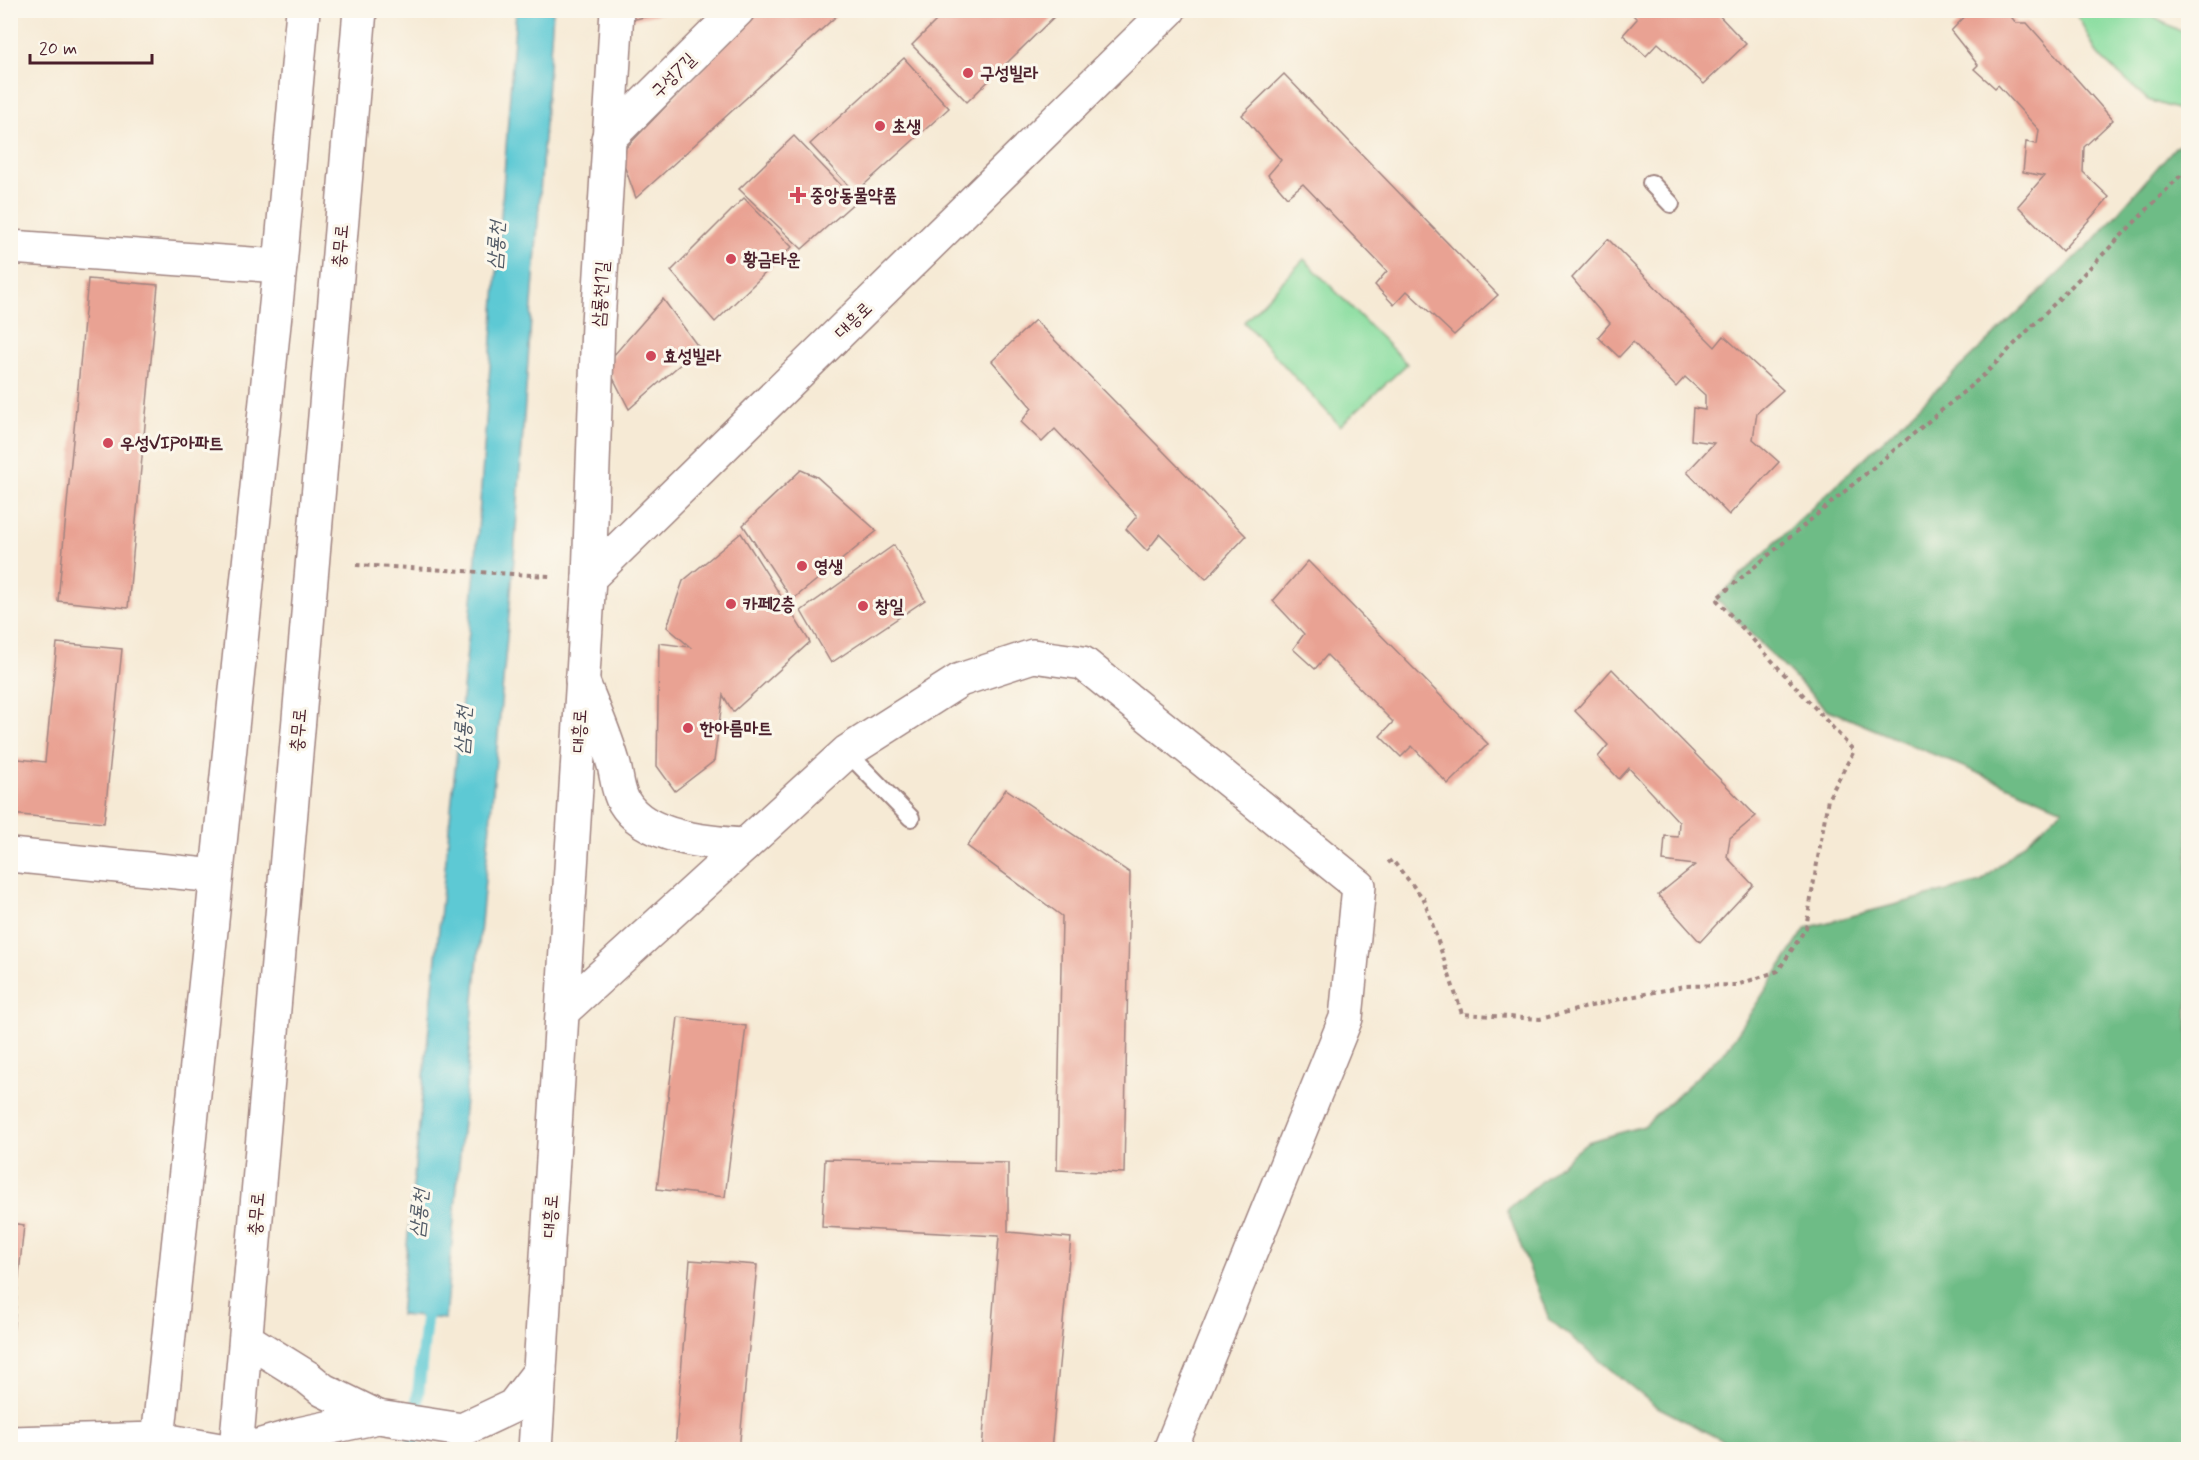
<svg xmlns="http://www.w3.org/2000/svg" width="2199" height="1460" font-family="Mynerve,'Poor Story',sans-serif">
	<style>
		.green { fill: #88dd9f; stroke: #697e65; stroke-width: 1.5 }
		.forest { fill: #6ebc86; stroke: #5c6e58; stroke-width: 1.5 }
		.water { fill: #5dc9d4; stroke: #547480; stroke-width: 1.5 }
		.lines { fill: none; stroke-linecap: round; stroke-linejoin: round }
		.stream { stroke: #5dc9d4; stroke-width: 12 }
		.building { fill: #e9a293 }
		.lane-casing { stroke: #a08480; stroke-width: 20 }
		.street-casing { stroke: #a08480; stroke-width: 36 }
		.secondary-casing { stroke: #a08480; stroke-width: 36 }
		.path { stroke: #a08480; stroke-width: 4; stroke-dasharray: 4.5 4.5; stroke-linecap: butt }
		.lane { stroke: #fff; stroke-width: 16 }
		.street { stroke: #fff; stroke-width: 33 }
		.secondary { stroke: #fff; stroke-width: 33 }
		.poi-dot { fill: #d1495b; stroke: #fbf7ec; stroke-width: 2 }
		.labels { text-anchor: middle; stroke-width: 6; stroke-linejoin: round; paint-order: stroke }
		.poi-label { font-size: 18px; font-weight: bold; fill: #4a1f2b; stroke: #fbf7ec; text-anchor: start }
		.street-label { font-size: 18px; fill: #4a1f2b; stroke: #fbf7ec }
		.water-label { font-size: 20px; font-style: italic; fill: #515a66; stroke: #fbf7ec }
	</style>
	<rect width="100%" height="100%" fill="#fbf7ec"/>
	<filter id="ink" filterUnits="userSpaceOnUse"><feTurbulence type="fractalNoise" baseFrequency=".0167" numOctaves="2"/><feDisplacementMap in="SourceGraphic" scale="12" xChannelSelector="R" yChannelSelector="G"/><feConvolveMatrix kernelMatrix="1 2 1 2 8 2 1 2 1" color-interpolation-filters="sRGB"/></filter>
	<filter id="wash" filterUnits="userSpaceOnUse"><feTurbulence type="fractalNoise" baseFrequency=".008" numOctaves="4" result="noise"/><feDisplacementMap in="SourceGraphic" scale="24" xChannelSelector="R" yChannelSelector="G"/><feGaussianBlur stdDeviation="1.35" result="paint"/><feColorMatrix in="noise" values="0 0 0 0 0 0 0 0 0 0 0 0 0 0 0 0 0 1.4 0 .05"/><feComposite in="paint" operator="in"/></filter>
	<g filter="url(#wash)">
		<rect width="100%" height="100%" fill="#f6ead5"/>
		<g class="green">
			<polygon points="2075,11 2141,11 2188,35 2188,62 2179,110 2148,100 2098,55"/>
			<polygon points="1304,259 1407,364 1340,426 1244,322"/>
		</g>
		<polygon class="forest" points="2188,141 2188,1449 1739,1449 1654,1405 1549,1319 1507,1210 1587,1142 1644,1126 1727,1049 1806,928 1981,882 2063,809 1826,709 1716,599 2097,237 2175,147"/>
		<polygon class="water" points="516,11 553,11 513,571 445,1319 400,1315 475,571"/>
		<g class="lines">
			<polyline class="stream" points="412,1450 428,1301"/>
		</g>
		<g id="blocks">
			<g class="building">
				<polygon points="631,10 671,10 671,11 631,20"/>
				<polygon points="758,10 843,10 636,198 620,154"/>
				<polygon points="947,10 1061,10 967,102 912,45"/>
				<polygon points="1628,10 1714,10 1746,44 1704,84 1658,43 1646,56 1623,35 1637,19"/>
				<polygon points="1971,10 2006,10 2016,23 2027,23 2113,120 2084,147 2083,172 2109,197 2062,251 2018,206 2044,176 2023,172 2026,142 2037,144 2039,130 1998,85 1995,88 1974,69 1978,65 1951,31"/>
				<polygon points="904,58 949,108 855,193 810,144"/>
				<polygon points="1284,74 1498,295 1454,335 1407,291 1394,305 1375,285 1387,271 1303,184 1287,197 1268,175 1281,160 1242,115"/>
				<polygon points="794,136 856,201 802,249 739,189"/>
				<polygon points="744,198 792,247 715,322 671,271"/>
				<polygon points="1608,239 1715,347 1724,336 1783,390 1757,413 1753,439 1779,462 1729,515 1687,472 1714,443 1691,440 1693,408 1705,410 1705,395 1685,377 1676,387 1633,342 1619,357 1598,337 1610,323 1572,278"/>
				<polygon points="88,279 158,285 128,608 58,601"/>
				<polygon points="663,299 699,348 629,409 606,364"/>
				<polygon points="1035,320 1246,536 1206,579 1160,534 1147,551 1126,529 1137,516 1055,429 1042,442 1021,422 1032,408 992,361"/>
				<polygon points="801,470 817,477 877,531 792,600 743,525"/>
				<polygon points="741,533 810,642 733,712 723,695 714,761 675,791 657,766 659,643 690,647 667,627 683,581"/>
				<polygon points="894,545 925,600 831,663 801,611"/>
				<polygon points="1308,561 1488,744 1448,784 1412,746 1401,757 1380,736 1393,722 1327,655 1315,669 1293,649 1304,634 1273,601"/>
				<polygon points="57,643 122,649 104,823 10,814 10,758 45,762"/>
				<polygon points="1612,669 1756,816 1730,838 1727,857 1753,885 1700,942 1658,895 1695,865 1663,861 1665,836 1678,837 1679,822 1629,768 1619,779 1598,757 1608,745 1575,711"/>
				<polygon points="1006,789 1130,873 1124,1173 1057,1170 1062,916 967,846"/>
				<polygon points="678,1017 746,1026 725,1197 657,1189"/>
				<polygon points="825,1159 1008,1163 1008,1232 1071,1238 1051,1450 982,1450 999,1236 822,1227"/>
				<polygon points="10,1223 24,1225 12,1343 10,1343"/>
				<polygon points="690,1260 757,1265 739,1450 675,1450"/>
			</g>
		</g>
	</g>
	<g filter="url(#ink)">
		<use href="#blocks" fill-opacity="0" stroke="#a08480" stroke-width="1.5"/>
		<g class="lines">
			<defs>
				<g id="lane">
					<polyline points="1651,183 1671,204"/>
					<polyline points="847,752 911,818"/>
				</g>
				<g id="street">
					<polyline points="608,139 738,10"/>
					<polyline points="10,247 280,266"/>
					<polyline points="589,578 598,323 617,10"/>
					<path d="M 582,680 C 593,707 605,734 613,762 C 617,774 617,791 624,802 C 645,838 708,843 745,845"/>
					<polyline points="10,855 216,876"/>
					<polyline points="563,1011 847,752 960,680 1033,656 1083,663 1359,886 1346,1018 1170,1450"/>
				</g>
				<g id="secondary">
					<polyline points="246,1339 307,1377 323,1390 378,1417"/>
					<polyline points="10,1443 158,1439 220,1450"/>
					<polyline points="157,1450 280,266 303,10"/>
					<polyline points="236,1450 360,10"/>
					<polyline points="244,1450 299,1434 378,1417 462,1430 513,1406 540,1371"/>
					<polyline points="535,1450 589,578 1169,10"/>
				</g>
			</defs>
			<use href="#lane" class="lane-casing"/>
			<use href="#street" class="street-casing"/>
			<use href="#secondary" class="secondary-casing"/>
			<g class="path">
				<polyline points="356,565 550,576"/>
				<polyline points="1388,863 1392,860 1424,899 1462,1014 1540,1019 1611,1001 1684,986 1737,985 1778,971 1806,928 1828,799 1854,751 1716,599 1985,374 2188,168"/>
			</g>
			<use href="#lane" class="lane"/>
			<use href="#street" class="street"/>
			<use href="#secondary" class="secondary"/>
		</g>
	</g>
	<g class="poi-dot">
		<circle cx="968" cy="73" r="6"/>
		<circle cx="880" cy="126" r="6"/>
		<path d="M795 186h6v6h6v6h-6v6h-6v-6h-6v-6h6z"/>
		<circle cx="731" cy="259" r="6"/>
		<circle cx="651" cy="356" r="6"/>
		<circle cx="108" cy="443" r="6"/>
		<circle cx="802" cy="566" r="6"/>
		<circle cx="731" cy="604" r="6"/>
		<circle cx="863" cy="606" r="6"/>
		<circle cx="688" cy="728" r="6"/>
	</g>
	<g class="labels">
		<g class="poi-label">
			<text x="980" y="79">구성빌라</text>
			<text x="892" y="132">초생</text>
			<text x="810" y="201">중앙동물약품</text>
			<text x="743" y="265">황금타운</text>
			<text x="663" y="362">효성빌라</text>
			<text x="120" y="449">우성VIP아파트</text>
			<text x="814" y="572">영생</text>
			<text x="743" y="610">카페2층</text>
			<text x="875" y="612">창일</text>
			<text x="700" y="734">한아름마트</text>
		</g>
		<g class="street-label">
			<text transform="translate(673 75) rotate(-45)" y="6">구성7길</text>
			<text transform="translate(340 246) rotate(-85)" y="6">충무로</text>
			<text transform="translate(600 294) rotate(-86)" y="6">삼룡천1길</text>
			<text transform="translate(853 320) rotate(-44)" y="6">대흥로</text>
			<text transform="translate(298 730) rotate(-85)" y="6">충무로</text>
			<text transform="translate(579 731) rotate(-87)" y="6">대흥로</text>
			<text transform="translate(256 1214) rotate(-85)" y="6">충무로</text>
			<text transform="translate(550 1216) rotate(-86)" y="6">대흥로</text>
		</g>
		<g class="water-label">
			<text transform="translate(495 245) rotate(-86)" y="7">삼룡천</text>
			<text transform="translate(462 730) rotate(-86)" y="7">삼룡천</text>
			<text transform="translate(418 1213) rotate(-84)" y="7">삼룡천</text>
		</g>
	</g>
	<rect width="2199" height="1460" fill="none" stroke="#fbf7ec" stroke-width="36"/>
	<path d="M30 54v9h122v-9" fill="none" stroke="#4a1f2b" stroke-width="3"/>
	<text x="39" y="54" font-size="18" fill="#4a1f2b" stroke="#fbf7ec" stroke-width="4.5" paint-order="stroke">20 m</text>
</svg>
